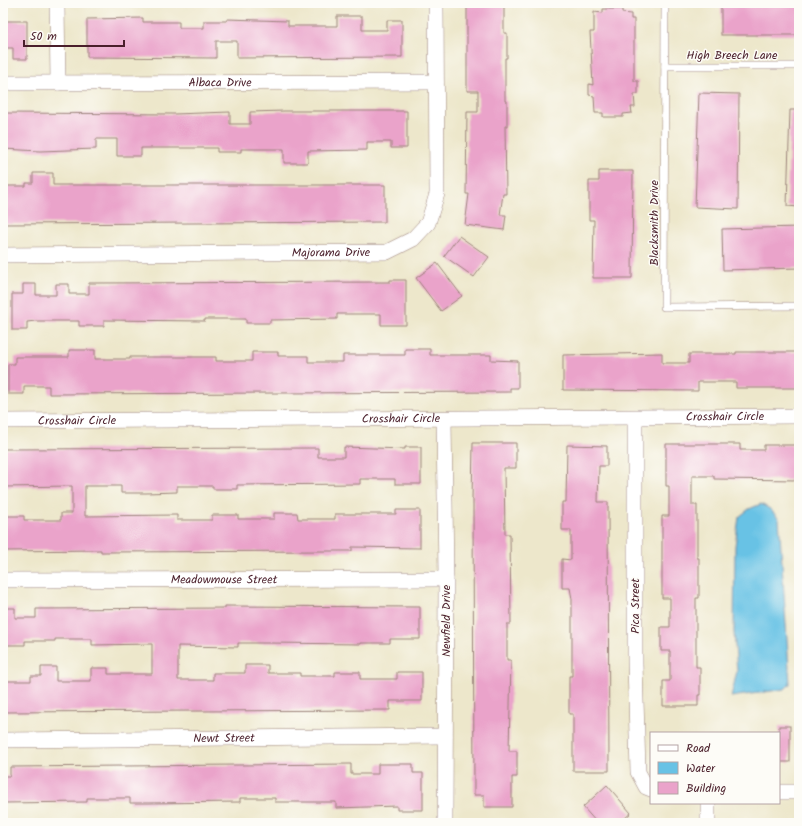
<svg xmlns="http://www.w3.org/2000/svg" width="802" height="826" font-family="Kalam,sans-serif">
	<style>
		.water { fill: #68c2e5; stroke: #597088 }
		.building { fill: #eaa3ca }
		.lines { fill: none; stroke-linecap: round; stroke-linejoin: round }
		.lane-casing { stroke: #9c837b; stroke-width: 8 }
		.street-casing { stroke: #9c837b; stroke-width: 16 }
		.lane { stroke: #fff; stroke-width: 7 }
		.street { stroke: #fff; stroke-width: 15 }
		.labels { text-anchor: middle; stroke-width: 3; stroke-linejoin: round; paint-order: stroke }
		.street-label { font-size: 12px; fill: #4a1f2b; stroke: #fdfcf7 }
	</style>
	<rect width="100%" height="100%" fill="#fdfcf7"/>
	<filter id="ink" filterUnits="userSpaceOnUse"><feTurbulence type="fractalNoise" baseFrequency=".025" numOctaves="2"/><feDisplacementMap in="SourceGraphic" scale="8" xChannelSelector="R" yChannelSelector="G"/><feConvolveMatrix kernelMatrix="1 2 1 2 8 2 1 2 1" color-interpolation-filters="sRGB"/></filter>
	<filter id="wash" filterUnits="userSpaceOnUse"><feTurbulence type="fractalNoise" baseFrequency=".012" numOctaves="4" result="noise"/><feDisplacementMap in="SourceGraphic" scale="16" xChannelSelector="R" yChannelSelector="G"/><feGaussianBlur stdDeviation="0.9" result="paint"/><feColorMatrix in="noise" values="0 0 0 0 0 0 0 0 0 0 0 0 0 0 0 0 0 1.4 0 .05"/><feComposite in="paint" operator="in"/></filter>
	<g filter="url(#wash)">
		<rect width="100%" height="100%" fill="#ede7cb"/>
		<polygon class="water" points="761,504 770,509 779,519 790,684 785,689 731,697 737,671 734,632 735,546 739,517 749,509"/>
		<g id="blocks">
			<g class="building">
				<polygon points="467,3 504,3 504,33 507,33 507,58 505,58 505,101 507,101 507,126 505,126 506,194 503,194 500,215 506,215 504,230 465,225 469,194 466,194 467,112 478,112 478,91 467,91"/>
				<rect x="721" y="3" width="78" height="32"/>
				<polygon points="603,9 622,9 622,13 631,14 631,19 634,19 634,81 638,81 638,94 634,94 635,107 631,107 632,113 623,114 623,117 603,117 603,113 595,113 594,96 589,95 589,84 593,85 590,32 594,32 594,12 603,13"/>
				<polygon points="337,16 362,16 362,30 387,30 387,20 402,20 402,57 237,58 237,41 216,41 216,58 87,57 87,19 143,18 143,22 179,22 179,28 204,28 204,21 227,21 227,19 288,21 288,26 337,26"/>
				<polygon points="3,21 27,21 27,59 13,59 13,48 3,48"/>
				<polygon points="699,93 739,94 738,209 695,207"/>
				<polygon points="790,110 799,110 799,207 787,206"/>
				<polygon points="284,111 407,111 407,148 391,148 391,142 367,142 367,150 308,151 308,163 284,163 284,149 241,149 241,152 217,152 217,148 141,148 141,156 117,156 117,139 96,139 96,149 40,151 3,149 3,113 174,114 230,112 230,124 250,124 250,112"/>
				<polygon points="599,171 633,171 632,278 593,278 594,220 589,220 589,181 599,181"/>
				<polygon points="33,173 53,173 53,185 385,185 385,222 3,224 3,186 26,186 26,183 33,183"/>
				<polygon points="799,227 799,268 723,270 722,229"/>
				<polygon points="459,236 489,257 474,277 444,256"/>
				<polygon points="437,263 462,296 441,311 416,278"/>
				<polygon points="390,280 406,280 406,325 381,325 381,314 337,314 337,319 270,320 270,323 246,323 246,319 205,319 205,321 104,320 104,326 79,326 79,321 36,321 27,322 27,330 12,330 12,294 23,294 23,284 36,284 36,295 56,295 56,284 69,284 69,294 89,294 89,283 390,282"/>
				<polygon points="405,349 430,349 430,355 491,355 491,360 518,361 518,388 510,388 510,392 49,394 49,386 24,386 24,394 8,394 8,364 15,364 15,357 69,357 69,350 95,350 95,359 130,359 130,357 216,357 216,361 252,361 252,352 278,352 278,356 308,356 308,362 343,362 343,355 405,355"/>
				<polygon points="736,352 799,352 799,388 736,388 736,382 698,382 698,391 563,390 563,355 662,353 662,363 689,363 689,354 736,354"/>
				<polygon points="473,443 516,443 516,468 504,468 505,534 510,534 511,624 507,624 507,660 511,660 509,751 517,751 517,777 512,777 512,807 484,807 484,795 474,795 473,499 472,499"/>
				<polygon points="666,444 740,444 740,450 764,450 764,445 799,445 799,480 714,479 714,476 692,476 692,505 697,505 697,558 699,558 699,598 696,598 696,667 700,667 700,695 698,695 698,706 663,706 663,681 670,681 670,651 661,651 661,627 670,627 670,598 662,598 662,516 669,516 669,486 666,486"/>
				<polygon points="567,445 607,446 607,466 599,466 598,502 608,502 609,771 573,771 573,714 569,714 569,676 572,676 572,599 570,588 562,588 562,559 571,560 571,530 562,530 562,502 566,502"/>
				<polygon points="344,447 405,449 405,447 421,447 421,484 395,484 395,479 360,479 360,484 237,485 237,489 213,489 213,486 177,486 177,492 146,493 121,493 121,486 85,486 85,516 177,515 177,520 212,520 212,515 238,515 238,519 274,519 274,513 297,513 298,519 335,519 335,514 396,514 396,510 420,510 420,548 352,547 352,551 329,551 101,552 101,550 3,551 3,516 24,516 24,520 61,520 61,513 72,513 72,486 3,487 3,449 318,448 318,457 344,457"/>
				<polygon points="225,606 420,607 420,639 390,639 390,643 361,643 361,644 269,643 238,643 238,647 178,646 178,680 213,680 213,673 245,673 245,665 268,665 268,673 300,673 300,676 335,676 335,672 360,672 360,679 397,679 397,672 422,672 422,701 390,701 390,710 3,712 3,681 31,681 31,676 41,676 41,667 56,667 56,681 91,681 91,668 108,668 108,674 152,674 152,644 92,645 92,639 55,639 55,641 25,641 25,645 3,645 3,608 15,608 15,618 36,618 36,609 225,608"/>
				<rect x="779" y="726" width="11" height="36"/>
				<polygon points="351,764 351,774 378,774 378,764 413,764 413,773 423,773 423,810 397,810 397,806 336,808 336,802 275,802 275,798 240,798 240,802 148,803 130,803 130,798 87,798 87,802 3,803 3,776 10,776 10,767"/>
				<polygon points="607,785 631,813 619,823 597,823 583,807"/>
			</g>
		</g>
	</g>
	<g filter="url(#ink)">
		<use href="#blocks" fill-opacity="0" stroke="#9c837b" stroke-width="1"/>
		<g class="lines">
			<defs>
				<g id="lane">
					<polyline points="665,3 664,307 799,306"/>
					<polyline points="665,66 799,66"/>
				</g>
				<g id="street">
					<polyline points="57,3 58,83"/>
					<path id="s1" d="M 3,83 L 436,82"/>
					<path id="s2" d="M 3,255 L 387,252 L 413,239 L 428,223 L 437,194 L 436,3"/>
					<polyline points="635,418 635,663 638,772 646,787 651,789"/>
					<polyline points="444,419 446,579 445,823"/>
					<path id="s3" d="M 3,421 L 799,416"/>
					<path id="s4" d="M 3,580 L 446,579"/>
					<path id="s5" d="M 3,740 L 445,736"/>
					<polyline points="779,792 799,792"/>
					<polyline points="708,803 708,823"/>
				</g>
			</defs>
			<use href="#lane" class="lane-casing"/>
			<use href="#street" class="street-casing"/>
			<use href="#lane" class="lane"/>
			<use href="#street" class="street"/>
		</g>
	</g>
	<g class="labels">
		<g class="street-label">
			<text x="732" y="59">High Breech Lane</text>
			<text dy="4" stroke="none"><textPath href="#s1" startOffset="217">Albaca Drive</textPath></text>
			<text transform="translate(654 223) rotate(-90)" y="4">Blacksmith Drive</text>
			<text dy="4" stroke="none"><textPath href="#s2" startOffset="328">Majorama Drive</textPath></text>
			<text dy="4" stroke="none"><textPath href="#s3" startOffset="722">Crosshair Circle</textPath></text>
			<text dy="4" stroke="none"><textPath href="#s3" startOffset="398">Crosshair Circle</textPath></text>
			<text dy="4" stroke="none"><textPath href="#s3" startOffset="74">Crosshair Circle</textPath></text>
			<text dy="4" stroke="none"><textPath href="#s4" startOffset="221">Meadowmouse Street</textPath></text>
			<text transform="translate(635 606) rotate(-90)" y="4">Pica Street</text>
			<text transform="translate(446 621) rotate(-90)" y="4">Newfield Drive</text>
			<text dy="4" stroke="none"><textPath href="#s5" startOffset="221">Newt Street</textPath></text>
		</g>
	</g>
	<rect width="802" height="826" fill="none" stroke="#fdfcf7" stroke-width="16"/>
	<rect x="650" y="732" width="130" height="72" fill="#fdfcf7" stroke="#b5a4a5"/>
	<rect x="658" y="745" width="20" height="6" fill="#ffffff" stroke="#b5a4a5"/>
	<text x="686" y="752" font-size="12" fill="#4a1f2b">Road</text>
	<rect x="658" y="762" width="20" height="12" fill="#68c2e5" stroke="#b5a4a5"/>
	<text x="686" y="772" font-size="12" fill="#4a1f2b">Water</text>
	<rect x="658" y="782" width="20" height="12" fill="#eaa3ca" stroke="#b5a4a5"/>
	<text x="686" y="792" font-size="12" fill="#4a1f2b">Building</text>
	<path d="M24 40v6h100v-6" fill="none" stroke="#4a1f2b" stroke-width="2"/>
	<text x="30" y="40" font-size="12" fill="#4a1f2b" stroke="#fdfcf7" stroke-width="3" paint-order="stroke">50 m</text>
</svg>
